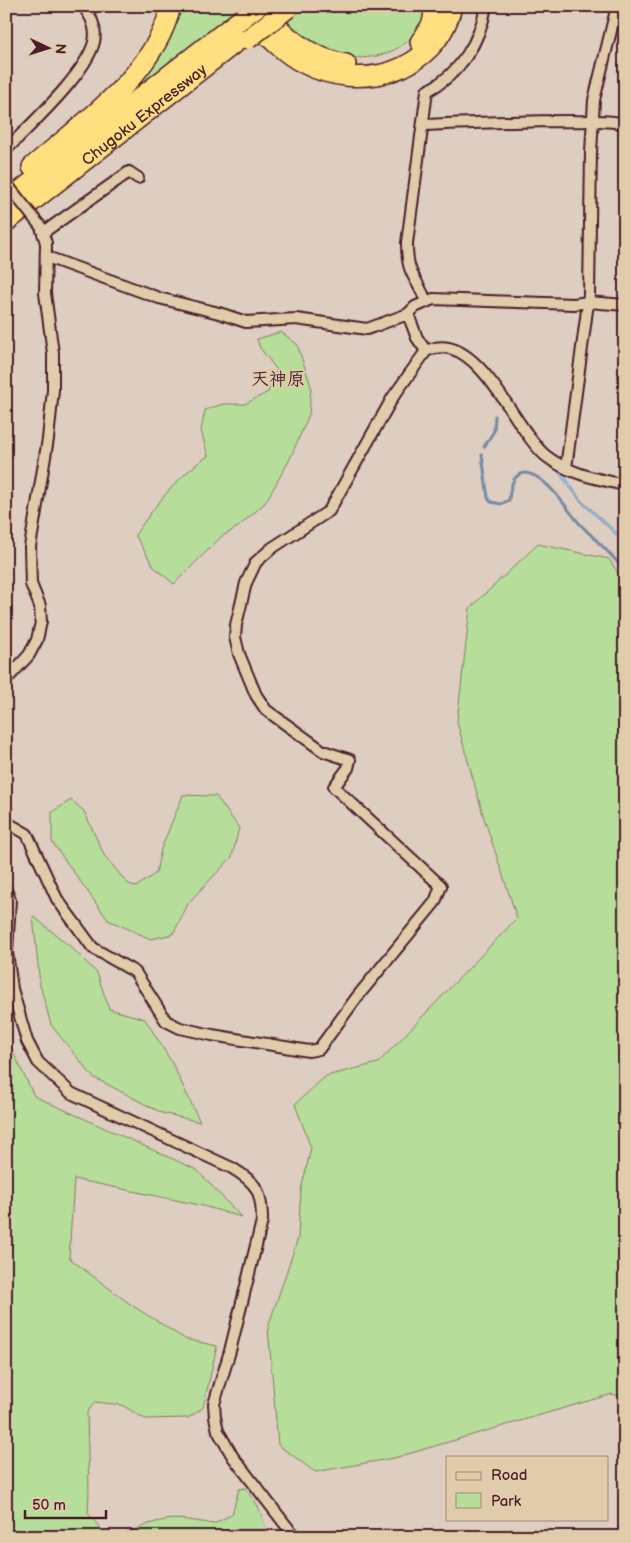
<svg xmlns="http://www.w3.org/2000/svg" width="631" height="1543" font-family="'Balsamiq Sans','Klee One',sans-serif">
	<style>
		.green { fill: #b6dd99; stroke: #807e62 }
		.water { fill: #96d0f6; stroke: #7889a5 }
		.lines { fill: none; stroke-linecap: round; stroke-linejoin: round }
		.stream { stroke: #7889a5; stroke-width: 3 }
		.street-casing { stroke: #4a1f2b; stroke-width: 14 }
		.highway-casing { stroke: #4a1f2b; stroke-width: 22 }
		.street { stroke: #e0ccaa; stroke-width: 10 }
		.highway { stroke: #ffdf80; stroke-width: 19 }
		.rail-casing { stroke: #4a1f2b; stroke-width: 5 }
		.rail { stroke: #e0ccaa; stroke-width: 3; stroke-dasharray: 9; stroke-linecap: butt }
		.street-bridge-casing { stroke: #4a1f2b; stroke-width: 14; stroke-linecap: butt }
		.highway-bridge-casing { stroke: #4a1f2b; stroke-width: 22; stroke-linecap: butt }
		.street-bridge { stroke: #e0ccaa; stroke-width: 10 }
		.highway-bridge { stroke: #ffdf80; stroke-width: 19 }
		.labels { text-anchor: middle; stroke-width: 4; stroke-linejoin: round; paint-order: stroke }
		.street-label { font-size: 16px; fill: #4a1f2b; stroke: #e0ccaa }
		.neighbourhood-label { font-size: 18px; font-weight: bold; fill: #4a1f2b; stroke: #e0ccaa }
	</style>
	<rect width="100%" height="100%" fill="#decdc1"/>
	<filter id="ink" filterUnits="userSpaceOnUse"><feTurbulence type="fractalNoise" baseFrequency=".02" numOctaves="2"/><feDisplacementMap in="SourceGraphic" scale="10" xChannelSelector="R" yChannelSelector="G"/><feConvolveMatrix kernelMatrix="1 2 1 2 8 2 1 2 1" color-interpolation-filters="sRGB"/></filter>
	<g filter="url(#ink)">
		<g class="green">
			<polygon points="176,6 236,6 238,9 124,99"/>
			<path d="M 306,6 L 427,6 C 427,14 425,18 421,24 C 405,54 369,63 338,55 C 318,51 301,35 285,24 Z"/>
			<path d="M 281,332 L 297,344 L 311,386 L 309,415 L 289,461 L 265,503 L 238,527 L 221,537 L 174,584 L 154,567 L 135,535 C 156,505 176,477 208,456 L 201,431 L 205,410 L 223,404 L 245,404 L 268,392 L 277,370 L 260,348 L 257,339 Z"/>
			<polygon points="538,544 609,559 625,584 625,1398 612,1394 394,1458 315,1472 278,1445 268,1327 298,1238 301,1190 311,1148 295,1104 326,1076 378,1063 517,918 484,818 457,722 470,608"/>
			<polygon points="183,795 216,796 239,828 232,857 189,902 173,934 151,939 108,920 52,842 52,812 71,800 84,811 104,855 127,883 136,887 156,873 161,849"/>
			<polygon points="33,916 72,948 97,973 109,1009 145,1019 171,1061 200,1122 162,1113 93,1077 51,1025 40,985"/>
			<polygon points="6,1037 34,1096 197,1170 241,1217 200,1205 74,1179 69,1258 130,1304 185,1339 217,1346 203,1408 188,1418 145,1419 122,1405 95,1402 87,1412 89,1490 88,1513 101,1529 104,1537 6,1537"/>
			<path d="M 245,1488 L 258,1506 L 269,1537 L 125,1537 L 127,1533 C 165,1516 174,1517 214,1524 L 232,1514 L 239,1489 Z"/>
		</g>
		<polygon class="water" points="534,451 565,471 621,489 562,472 581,500 625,540 625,543 580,501 556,469 533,453"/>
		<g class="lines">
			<g class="stream">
				<polyline points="484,447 494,431 495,416"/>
				<path d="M 482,455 L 488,498 L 491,502 L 501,504 L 509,500 C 510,490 512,473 525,473 C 546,474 567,510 580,524 C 595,540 613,554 625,572"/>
			</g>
			<defs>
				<g id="street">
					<path d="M 423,125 C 473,123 522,121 572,121 C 591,122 606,119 625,124"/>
					<path d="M 6,150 C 30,125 86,74 94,42 C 97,29 91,16 83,6"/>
					<polyline points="44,232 129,172 138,178"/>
					<polyline points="47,257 159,298 219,313 246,322 296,319 367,329 408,314 415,307 433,299 574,304 588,302 625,305"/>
					<path d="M 426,301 C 415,274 407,276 407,243 L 427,91 C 460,74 480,42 486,6"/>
					<polyline points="408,314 417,338 426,351"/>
					<polyline points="566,468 589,295 591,152 594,100 617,6"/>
					<polyline points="6,680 29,655 37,640 41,622 40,606 31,584 30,547 48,439 53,390 53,353 45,293 46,243 41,227"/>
					<path d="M 6,822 L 27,834 L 57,899 L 93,948 L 135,972 L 166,1021 L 180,1028 L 212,1035 L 309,1051 L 319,1049 L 357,997 L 435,902 L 441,886 L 334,787 L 348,768 L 350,760 L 323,751 L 266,710 L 256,695 L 239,654 L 235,637 L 236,625 L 246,583 L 256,562 L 272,548 L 329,511 L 393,397 L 426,351 C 477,326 514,430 546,456 C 569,474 597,479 625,485"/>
					<path d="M 6,890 L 10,900 L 7,952 L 12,989 L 27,1041 L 38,1062 L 71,1093 L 232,1168 C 257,1183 262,1191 262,1221 L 230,1351 L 214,1404 L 215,1417 L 218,1431 L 233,1457 L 295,1537"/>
				</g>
				<g id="highway">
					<path d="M 262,9 C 283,36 311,58 346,64"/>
					<path d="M 251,18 C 267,35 282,52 303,63 C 359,93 437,73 452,6"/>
					<polyline points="420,42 432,24 435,6"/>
					<path d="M 32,167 C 82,123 155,75 171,6"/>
					<polyline points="6,202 236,23"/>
					<path id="s1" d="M 6,222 L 245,35"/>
				</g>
			</defs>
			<use href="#street" class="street-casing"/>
			<use href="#highway" class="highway-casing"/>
			<use href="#street" class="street"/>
			<use href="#highway" class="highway"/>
			<defs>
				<polyline id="rail" points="6,20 12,6"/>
			</defs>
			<use href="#rail" class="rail-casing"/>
			<use href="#rail" class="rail"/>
			<defs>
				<polyline id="street-bridge" points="6,183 41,227"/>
				<g id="highway-bridge">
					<polyline points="236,23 258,6"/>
					<polyline points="248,39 288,8"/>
				</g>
			</defs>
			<use href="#street-bridge" class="street-bridge-casing"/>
			<use href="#highway-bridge" class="highway-bridge-casing"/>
			<use href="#street-bridge" class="street-bridge"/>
			<use href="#highway-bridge" class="highway-bridge"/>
		</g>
	</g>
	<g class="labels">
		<g class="street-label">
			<text dy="6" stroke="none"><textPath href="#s1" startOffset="175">Chugoku Expressway</textPath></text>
		</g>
		<g class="neighbourhood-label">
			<text x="278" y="385">天神原</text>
		</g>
	</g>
	<rect width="631" height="1543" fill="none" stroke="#e0ccaa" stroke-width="25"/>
	<rect x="12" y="12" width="606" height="1518" fill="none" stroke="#4a1f2b" stroke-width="2" filter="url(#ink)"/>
	<rect x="446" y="1456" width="162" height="65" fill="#e0ccaa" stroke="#a48777"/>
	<rect x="456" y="1472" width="25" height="8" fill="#e0ccaa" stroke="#a48777"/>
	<text x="491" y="1480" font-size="15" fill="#4a1f2b">Road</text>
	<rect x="456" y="1493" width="25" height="15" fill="#b6dd99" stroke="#a48777"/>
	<text x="491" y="1506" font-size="15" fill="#4a1f2b">Park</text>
	<g transform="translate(48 48) rotate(94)" stroke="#e0ccaa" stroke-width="4" paint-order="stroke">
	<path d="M0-4L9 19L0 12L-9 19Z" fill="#4a1f2b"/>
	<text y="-8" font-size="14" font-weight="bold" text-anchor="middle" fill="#4a1f2b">N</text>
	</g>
	<path d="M25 1510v8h81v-8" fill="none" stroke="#4a1f2b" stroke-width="2.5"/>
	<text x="32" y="1510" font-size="15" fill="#4a1f2b" stroke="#e0ccaa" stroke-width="4" paint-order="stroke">50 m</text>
</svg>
